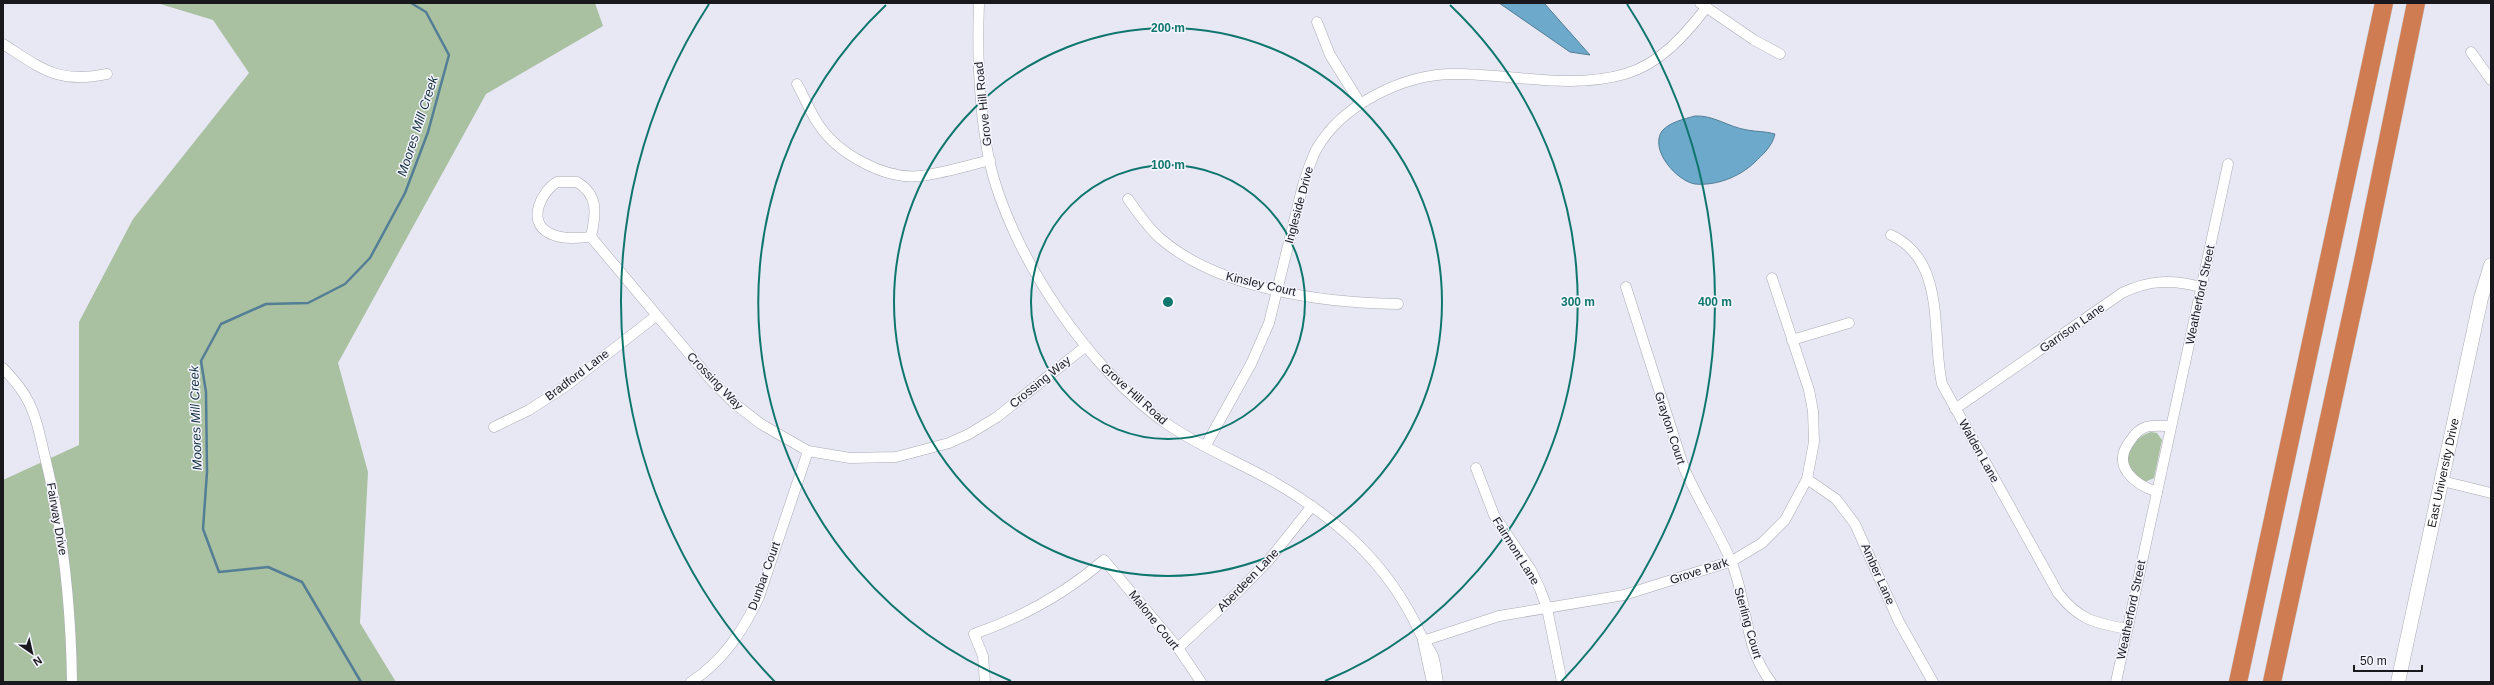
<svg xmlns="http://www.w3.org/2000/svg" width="2494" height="685" font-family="Helvetica,sans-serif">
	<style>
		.green { fill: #a9c0a1 }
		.water { fill: #6ca9ca; stroke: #537e96 }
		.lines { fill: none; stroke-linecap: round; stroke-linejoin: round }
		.stream { stroke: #537e96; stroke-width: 2.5 }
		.street-casing { stroke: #aaaab5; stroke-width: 11 }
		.secondary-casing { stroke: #aaaab5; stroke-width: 15 }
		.highway-casing { stroke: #c8c8c9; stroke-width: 19 }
		.street { stroke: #fff; stroke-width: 10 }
		.secondary { stroke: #fff; stroke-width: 14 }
		.highway { stroke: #d07c52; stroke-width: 18 }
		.ring { fill: none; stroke: #0f766e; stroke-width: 2 }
		.labels { text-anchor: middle; stroke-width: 3; stroke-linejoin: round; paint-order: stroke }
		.street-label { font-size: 12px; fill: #19191d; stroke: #f5f5ff }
		.water-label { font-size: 13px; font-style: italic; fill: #13303f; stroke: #f5f5ff }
		.centre { fill: #0f766e; stroke: #f5f5ff; stroke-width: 2 }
		.ring-label { font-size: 12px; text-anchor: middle; font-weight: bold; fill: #0f766e; stroke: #f5f5ff; stroke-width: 3; stroke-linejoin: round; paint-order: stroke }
	</style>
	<rect width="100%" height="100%" fill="#e8e8f4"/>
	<g class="green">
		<polygon points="157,3 595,3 603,26 486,94 338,363 368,472 360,623 396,682 3,682 3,480 79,445 79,322 133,219 249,73 213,20"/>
		<path d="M 2151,432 L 2157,433 L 2162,440 L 2154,478 L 2145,482 C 2118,472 2125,440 2151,432 Z"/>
	</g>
	<g class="water">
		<polygon points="1499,3 1544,3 1590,55 1570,52"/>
		<path d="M 1695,116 C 1714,115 1728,127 1747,130 C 1757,132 1765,131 1775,134 C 1772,147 1763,154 1754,163 C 1739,177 1716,186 1695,184 C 1677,181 1649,150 1662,131 C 1670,122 1684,119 1695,116 Z"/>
	</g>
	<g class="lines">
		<polyline class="stream" points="361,682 302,582 268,567 219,572 203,529 207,472 206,392 201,361 221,324 266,304 308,303 345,284 370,258 405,193 428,132 449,55 426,12 411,3"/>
		<defs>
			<g id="street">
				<path d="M 979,3 C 977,55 979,108 989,160 C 1010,254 1090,372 1170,426 C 1203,448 1240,463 1274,482 C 1338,519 1389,565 1420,633 C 1424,641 1429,648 1433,656 C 1436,664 1436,674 1438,682"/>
				<polyline points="1700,3 1754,40 1780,54"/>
				<polyline points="1317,22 1330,55 1360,103"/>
				<path d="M 3,44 C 42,69 58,84 107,74"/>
				<polyline points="2471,52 2491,80"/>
				<path d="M 797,84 C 804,96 809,110 817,122 C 836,153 884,180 921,176 C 944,173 967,166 990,160"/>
				<path d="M 557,182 L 577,182 C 599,195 596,214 591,237 C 576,238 563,240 549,233 C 526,221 542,191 557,182 Z"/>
				<path d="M 1128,199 C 1138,213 1148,228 1161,239 C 1219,289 1324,303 1398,304"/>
				<path d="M 1891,235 C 1947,261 1931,334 1942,384 L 2058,593 C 2079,620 2095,623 2127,629"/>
				<polyline points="591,237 712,381 735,404 761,424 808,451 850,458 896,457 949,443 969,434 997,417 1086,346"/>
				<path d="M 1626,287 L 1684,468 C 1698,500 1717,529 1731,561 C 1748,600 1743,647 1771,682"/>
				<polyline points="1792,340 1849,323"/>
				<path d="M 3,368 C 12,378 21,387 27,399 C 37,417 40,437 45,457 C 63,530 71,606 72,682"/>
				<path d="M 1955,409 L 2122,293 C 2149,280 2172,279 2201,287"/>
				<polyline points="494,427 529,410 566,386 656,316"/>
				<path d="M 1206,445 L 1251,364 L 1269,323 L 1304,181 C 1308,171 1311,160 1316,150 C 1342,104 1405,73 1457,74 C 1513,74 1569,90 1625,74 C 1660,64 1685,35 1706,8"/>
				<polyline points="1476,468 1494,515 1531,570 1540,589 1547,608 1562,682"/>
				<polyline points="1807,479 1836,499 1855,524 1899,622 1933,682"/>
				<polyline points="2442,481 2491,493"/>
				<path d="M 2157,492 C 2134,484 2111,466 2130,441 C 2134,435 2139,429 2146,427 C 2154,425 2163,426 2171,426"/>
				<polyline points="1423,641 1499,616 1624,595 1732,561 1762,543 1785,520 1807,479 1814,442 1813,411 1809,390 1772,278"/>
				<polyline points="1424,645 1431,678"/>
				<polyline points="1178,648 1240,590 1269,560 1312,506"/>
				<path d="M 691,682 C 723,661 743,631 759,597 L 808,451"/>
				<path d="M 985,682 L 983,656 L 974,634 C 1023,617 1065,594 1104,560 L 1178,648 L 1201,682"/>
				<polyline points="2116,682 2228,164"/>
			</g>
			<g id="secondary">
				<path id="s1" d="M 2398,682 L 2481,298 L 2491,265"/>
			</g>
			<g id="highway">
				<polyline points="2238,682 2384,3"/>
				<polyline points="2272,682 2364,257 2416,3"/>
			</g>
		</defs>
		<use href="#street" class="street-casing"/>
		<use href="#secondary" class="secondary-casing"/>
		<use href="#highway" class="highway-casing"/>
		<use href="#street" class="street"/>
		<use href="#secondary" class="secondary"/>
		<use href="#highway" class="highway"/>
	</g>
	<g class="ring">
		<circle cx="1168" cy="302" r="137"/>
		<circle cx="1168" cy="302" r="274"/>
		<path d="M1011 681A410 410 0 0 1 886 5M1450 5A410 410 0 0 1 1325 681"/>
		<path d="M775 682A547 547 0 0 1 709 4M1627 4A547 547 0 0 1 1561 682"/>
	</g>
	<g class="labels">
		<g class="street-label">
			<text transform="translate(983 104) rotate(-96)" y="4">Grove Hill Road</text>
			<text transform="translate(1299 205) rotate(-75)" y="4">Ingleside Drive</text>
			<text transform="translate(1261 284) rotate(13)" y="4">Kinsley Court</text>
			<text transform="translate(2200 295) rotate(-78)" y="4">Weatherford Street</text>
			<text transform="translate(2072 328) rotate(-35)" y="4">Garrison Lane</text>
			<text transform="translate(577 375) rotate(-37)" y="4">Bradford Lane</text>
			<text transform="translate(715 381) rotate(46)" y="4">Crossing Way</text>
			<text transform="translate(1040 382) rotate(-39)" y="4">Crossing Way</text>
			<text transform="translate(1134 394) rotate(42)" y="4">Grove Hill Road</text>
			<text transform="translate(1670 428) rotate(72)" y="4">Grayton Court</text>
			<text transform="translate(1979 451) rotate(61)" y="4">Walden Lane</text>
			<text dy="4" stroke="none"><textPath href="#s1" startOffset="214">East University Drive</textPath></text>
			<text transform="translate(57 519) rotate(80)" y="4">Fairway Drive</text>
			<text transform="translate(1516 551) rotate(58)" y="4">Fairmont Lane</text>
			<text transform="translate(1699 571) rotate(-18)" y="4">Grove Park</text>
			<text transform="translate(1878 574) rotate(66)" y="4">Amber Lane</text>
			<text transform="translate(764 576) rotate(-70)" y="4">Dunbar Court</text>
			<text transform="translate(1248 580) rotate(-46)" y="4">Aberdeen Lane</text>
			<text transform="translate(2131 610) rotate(-78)" y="4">Weatherford Street</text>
			<text transform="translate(1154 620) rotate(51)" y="4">Malone Court</text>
			<text transform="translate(1748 623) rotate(74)" y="4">Sterling Court</text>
		</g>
		<g class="water-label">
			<text transform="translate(417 126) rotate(-72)" y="5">Moores Mill Creek</text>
			<text transform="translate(195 418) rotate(-92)" y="5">Moores Mill Creek</text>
		</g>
	</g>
	<circle cx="1168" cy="302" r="6" class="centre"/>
	<g class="ring-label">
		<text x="1168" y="32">200 m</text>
		<text x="1168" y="169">100 m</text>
		<text x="1578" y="306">300 m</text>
		<text x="1715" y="306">400 m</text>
	</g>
	<rect width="2494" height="685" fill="none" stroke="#19191d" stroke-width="8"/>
	<g transform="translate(32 653) rotate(146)" stroke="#f5f5ff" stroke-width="3" paint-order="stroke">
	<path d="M0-3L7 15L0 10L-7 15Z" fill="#19191d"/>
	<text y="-6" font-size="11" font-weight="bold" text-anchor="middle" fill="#19191d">N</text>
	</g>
	<path d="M2354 665v6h68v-6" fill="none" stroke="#19191d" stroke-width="2"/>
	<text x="2360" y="665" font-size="12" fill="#19191d" stroke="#f5f5ff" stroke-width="3" paint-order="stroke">50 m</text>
</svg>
